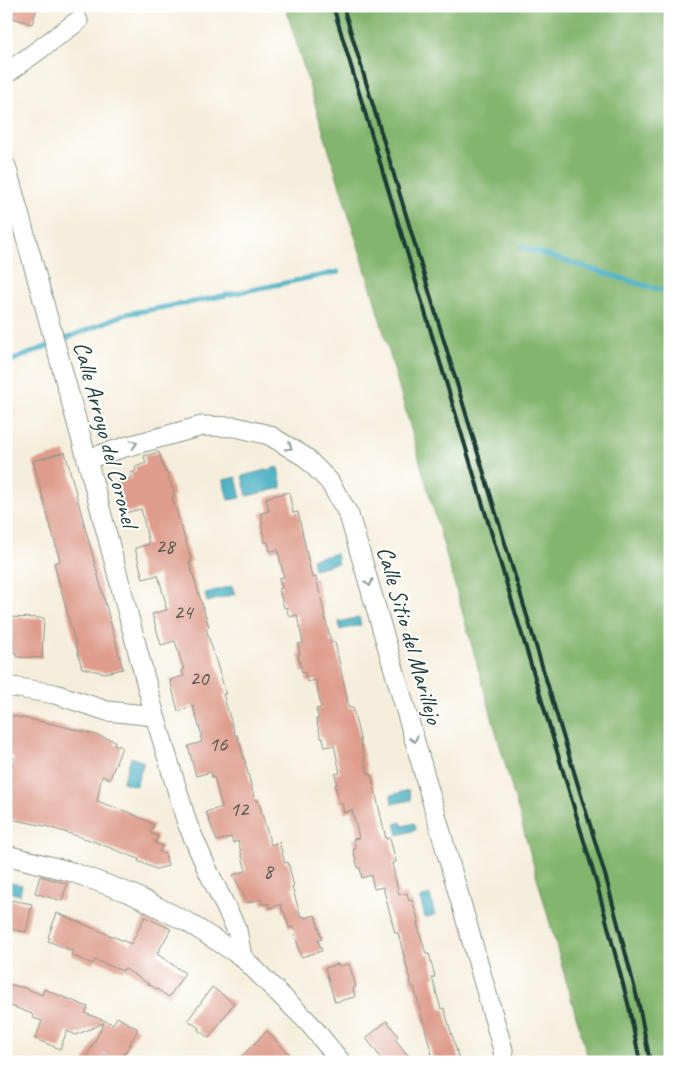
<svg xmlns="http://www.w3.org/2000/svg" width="676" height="1068" font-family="Caveat,sans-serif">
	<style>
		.forest { fill: #84b56e; stroke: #527951 }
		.water { fill: #3eaabe; stroke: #2e7479 }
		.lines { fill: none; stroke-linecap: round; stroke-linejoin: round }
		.stream { stroke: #3eaabe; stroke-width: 5 }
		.building { fill: #de9c8c }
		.minor-casing { stroke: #8a9688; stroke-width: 21 }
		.minor { stroke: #fff; stroke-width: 19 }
		.rail { stroke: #1f3d34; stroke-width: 4 }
		.oneway { stroke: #8f9e9a }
		.labels { text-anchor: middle; stroke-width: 4; stroke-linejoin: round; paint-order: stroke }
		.number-label { font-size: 21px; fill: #4f554a }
		.street-label { font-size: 24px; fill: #1f3d34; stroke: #fff }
	</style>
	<rect width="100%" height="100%" fill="#fff"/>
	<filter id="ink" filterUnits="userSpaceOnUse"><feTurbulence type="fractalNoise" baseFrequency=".02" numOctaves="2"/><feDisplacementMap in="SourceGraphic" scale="10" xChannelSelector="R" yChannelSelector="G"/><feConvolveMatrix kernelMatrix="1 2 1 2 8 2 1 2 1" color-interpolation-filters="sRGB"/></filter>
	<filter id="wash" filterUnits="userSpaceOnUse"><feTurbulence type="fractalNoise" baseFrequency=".0096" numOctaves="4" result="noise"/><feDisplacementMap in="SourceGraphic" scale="20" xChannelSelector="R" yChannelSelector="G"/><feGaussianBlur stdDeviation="1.12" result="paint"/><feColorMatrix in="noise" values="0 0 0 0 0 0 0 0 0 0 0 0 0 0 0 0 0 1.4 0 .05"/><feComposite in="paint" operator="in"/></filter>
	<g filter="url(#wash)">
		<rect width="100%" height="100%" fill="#f5eedc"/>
		<polygon class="forest" points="285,6 670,6 670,1062 589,1062 374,298"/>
		<g class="water">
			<polygon points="278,467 282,488 247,496 242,476"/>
			<polygon points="236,477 241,498 228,500 223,480"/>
			<polygon points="336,553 338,563 314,569 312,559"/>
			<polygon points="232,586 235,594 207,602 205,593"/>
			<polygon points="359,617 361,625 340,630 339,622"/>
			<polygon points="131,757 144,762 136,786 123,782 123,780"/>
			<polygon points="409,790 411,800 392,804 391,795"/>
			<polygon points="401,822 403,826 414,823 416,830 398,835 395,824"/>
			<polygon points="6,879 7,880 7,882 22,885 20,895 6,892"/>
			<polygon points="430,895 435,915 425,918 420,898"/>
		</g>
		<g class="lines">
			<g class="stream">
				<polyline points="521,247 656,289 670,290"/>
				<polyline points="6,363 126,314 193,302 338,272"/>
			</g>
		</g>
		<g id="blocks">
			<g class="building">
				<polygon points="6,6 38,6 32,24 6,16"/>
				<polygon points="65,452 123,669 105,673 82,668 54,563 60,561 33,461"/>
				<polygon points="159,452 165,472 167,472 175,496 172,497 192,562 189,562 209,627 206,628 226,694 223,694 235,735 237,735 241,747 255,800 258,800 271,845 279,842 285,863 288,862 294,887 292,887 301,917 304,916 305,918 315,915 322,939 318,940 322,951 301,957 293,927 289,928 284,912 283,912 281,904 270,908 268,903 263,905 261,899 248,903 233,875 246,871 238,841 233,843 231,837 217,841 206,812 222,807 214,777 212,778 211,772 196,776 188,746 202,742 200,736 202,736 193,706 178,711 170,680 184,676 182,671 184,670 175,641 161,645 152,614 167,610 165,605 166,604 158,575 143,579 135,548 149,544 141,509 125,513 118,482 132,478 130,473 136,471 135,467 146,463 144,456"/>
				<polygon points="289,492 293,513 298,512 312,578 316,577 331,643 335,642 349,708 353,708 368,774 371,773 386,839 390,838 396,862 392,863 399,895 407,893 409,901 412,900 419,923 417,923 426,954 429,954 435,977 432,977 441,1009 444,1008 460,1062 434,1062 414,987 412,987 398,933 395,933 383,887 374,889 371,875 362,878 360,868 358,868 353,849 356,849 353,839 359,838 352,810 344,813 342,803 339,803 335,784 337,784 335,774 340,773 334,745 325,747 323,738 321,738 316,719 319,719 316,709 321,708 316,680 307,682 305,672 302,673 298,654 300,654 298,644 303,643 297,615 289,617 286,607 284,608 279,589 282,588 279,578 284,577 278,550 270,551 268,542 265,542 261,524 263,523 261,513 269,511 266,498"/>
				<polygon points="6,617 44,618 42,658 17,657 17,653 6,652"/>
				<polygon points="6,715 49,723 93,734 115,741 114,744 122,747 110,779 102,776 97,801 133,814 154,825 150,833 158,836 155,843 162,846 159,852 165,854 168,866 156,869 138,861 139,859 90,840 45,826 6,818 6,783 8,784 14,757 6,755"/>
				<polygon points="40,876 67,884 62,901 35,893"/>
				<polygon points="6,899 32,904 26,932 6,928"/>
				<polygon points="57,913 131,944 145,917 171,929 157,954 185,973 169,997 124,968 123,971 95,960 93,964 71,955 73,951 48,941 50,938 48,937"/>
				<polygon points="338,964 339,966 349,964 356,987 353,988 355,997 335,1002 325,968"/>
				<polygon points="6,984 22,987 42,995 44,989 88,1007 85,1013 113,1024 117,1017 138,1029 120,1062 118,1062 104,1054 101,1062 84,1062 104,1023 76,1035 67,1031 60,1049 35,1039 42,1021 33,1018 32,1014 14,1007 6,1006"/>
				<polygon points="212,987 234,1003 209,1038 198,1030 199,1028 188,1020"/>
				<polygon points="387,1021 398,1036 395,1039 413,1062 384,1062 366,1038"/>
				<polygon points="267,1031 296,1062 235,1062 248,1050"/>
			</g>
		</g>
	</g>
	<g filter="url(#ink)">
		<use href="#blocks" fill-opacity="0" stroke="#8a9688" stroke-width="1"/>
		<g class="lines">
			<defs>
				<g id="minor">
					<polyline points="6,74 78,21"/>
					<polyline points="6,166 87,459 155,716 187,823 208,871 237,930 242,957"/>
					<polyline points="87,459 125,447 202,426 236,427 269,435 305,457 329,481 349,515 420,759 503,1050 504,1062"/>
					<polyline points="6,686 55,694 107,711 155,716"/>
					<polyline points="6,855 72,872 132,894 189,923 242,957 309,1023 341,1062"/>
				</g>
			</defs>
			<use href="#minor" class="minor-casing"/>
			<use href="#minor" class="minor"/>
			<g class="rail">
				<polyline points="333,6 596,881 629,1007 640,1062"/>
				<polyline points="343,6 606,878 639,1005 650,1062"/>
			</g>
		</g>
		<defs><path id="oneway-chevron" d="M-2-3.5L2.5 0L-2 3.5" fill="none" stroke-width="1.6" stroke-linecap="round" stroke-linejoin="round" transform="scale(1.25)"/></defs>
		<g class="oneway">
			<use href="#oneway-chevron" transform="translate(134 444) rotate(-15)"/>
			<use href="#oneway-chevron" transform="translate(289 447) rotate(31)"/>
			<use href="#oneway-chevron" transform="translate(369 583) rotate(74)"/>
			<use href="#oneway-chevron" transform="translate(414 739) rotate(74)"/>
		</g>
	</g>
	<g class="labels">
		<g class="number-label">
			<text x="165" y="553">28</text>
			<text x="183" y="619">24</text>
			<text x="199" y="685">20</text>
			<text x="218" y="751">16</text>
			<text x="239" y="816">12</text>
			<text x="268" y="878">8</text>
		</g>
		<g class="street-label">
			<text transform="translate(106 434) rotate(75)" y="8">Calle Arroyo del Coronel</text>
			<text transform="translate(410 635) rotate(74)" y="8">Calle Sitio del Marillejo</text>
		</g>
	</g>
	<rect width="676" height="1068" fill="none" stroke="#fff" stroke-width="25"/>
</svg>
